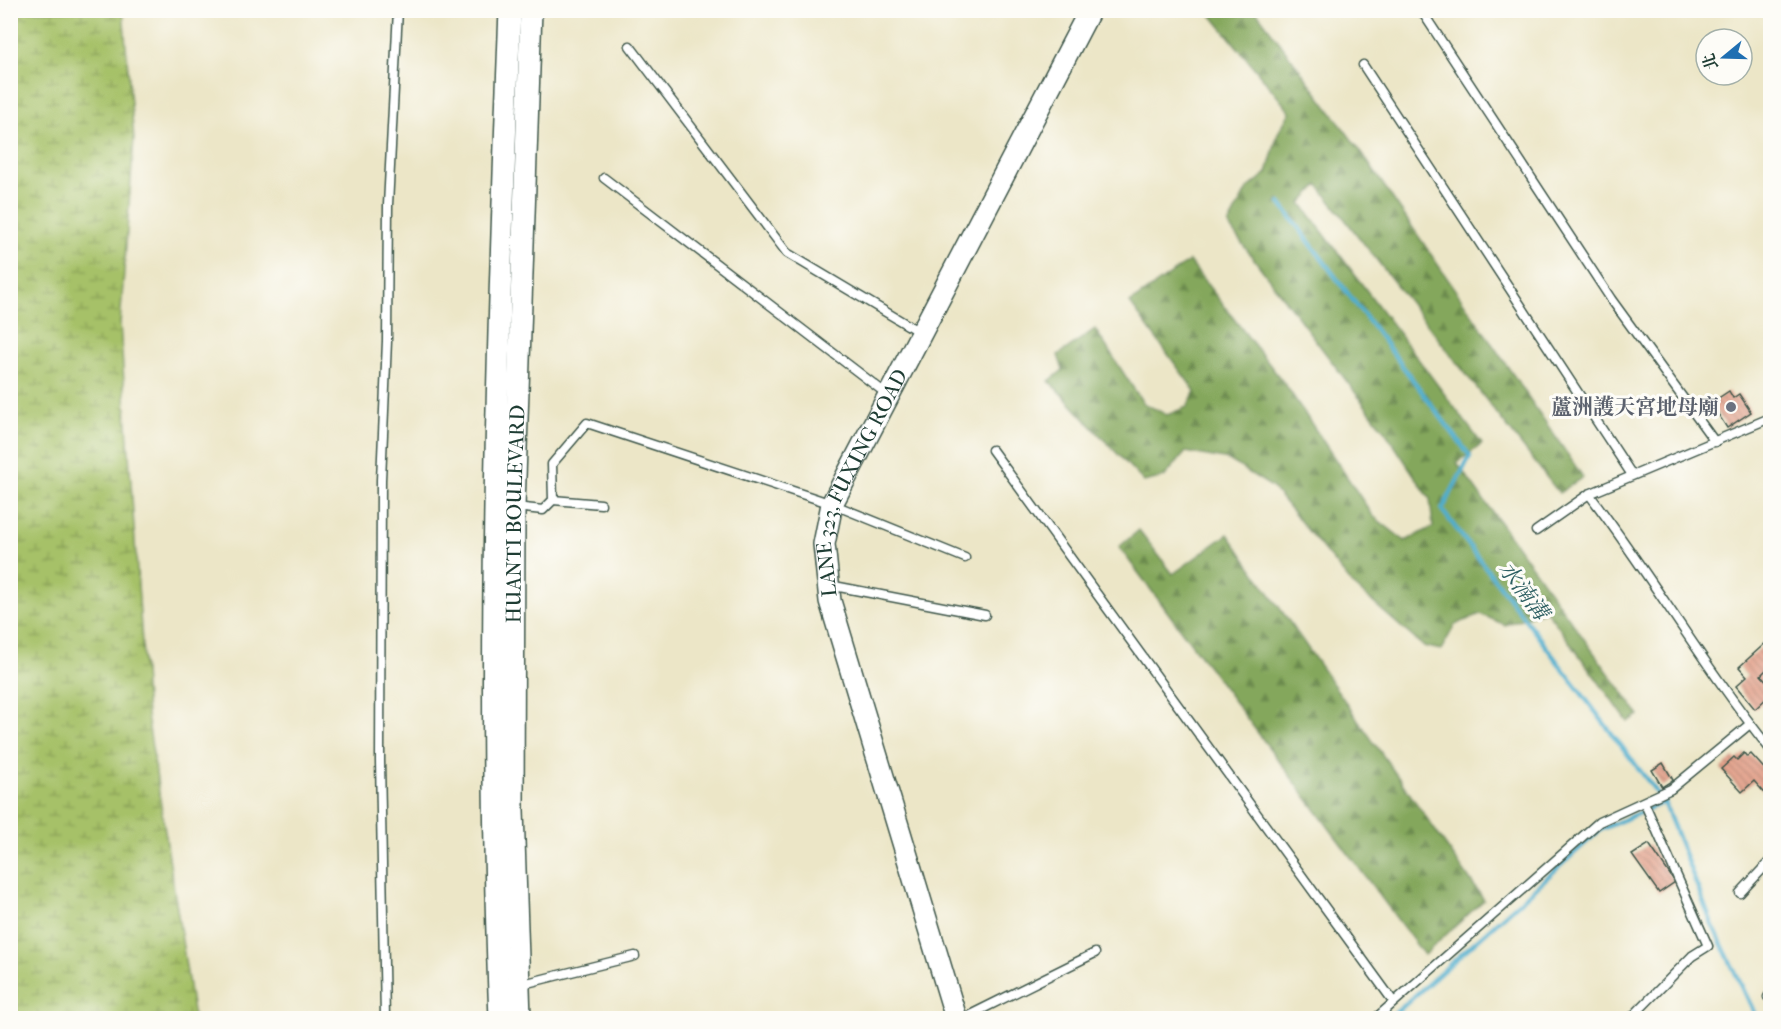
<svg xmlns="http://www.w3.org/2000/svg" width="1781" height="1029" font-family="'IM FELL French Canon','Noto Serif TC',serif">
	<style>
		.forest { fill: url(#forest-firs); stroke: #527248; stroke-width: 1.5 }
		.wetland { fill: url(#wetland-marsh); stroke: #627f4e; stroke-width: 1.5 }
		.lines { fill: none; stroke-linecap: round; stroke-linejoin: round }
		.stream { stroke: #4faecd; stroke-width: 4.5 }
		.building { fill: url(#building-back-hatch) }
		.service-casing { stroke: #3e564a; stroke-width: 11 }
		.tertiary-casing { stroke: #3e564a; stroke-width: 24 }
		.service { stroke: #fff; stroke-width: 8 }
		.tertiary { stroke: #fff; stroke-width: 21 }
		.worship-dot { fill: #6b7280; stroke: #fdfcf7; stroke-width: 2 }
		.labels { text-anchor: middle; stroke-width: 6; stroke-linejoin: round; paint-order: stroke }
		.worship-label { font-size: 21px; font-weight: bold; fill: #5b616d; stroke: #fdfcf7; text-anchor: end }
		.street-label { font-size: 21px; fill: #1f3d34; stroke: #fdfcf7 }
		.water-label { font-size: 22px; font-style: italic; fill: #2d5f62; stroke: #fdfcf7 }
	</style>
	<defs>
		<pattern id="forest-firs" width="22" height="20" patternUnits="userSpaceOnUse" patternTransform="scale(1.5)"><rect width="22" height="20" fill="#84a75c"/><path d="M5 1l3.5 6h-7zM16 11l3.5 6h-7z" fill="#6b894d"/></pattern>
		<pattern id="wetland-marsh" width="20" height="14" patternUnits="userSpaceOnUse" patternTransform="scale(1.5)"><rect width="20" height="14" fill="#a6c168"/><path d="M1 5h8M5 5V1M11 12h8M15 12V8" fill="none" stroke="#879e56"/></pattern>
		<pattern id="building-back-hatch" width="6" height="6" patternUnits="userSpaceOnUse" patternTransform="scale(1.5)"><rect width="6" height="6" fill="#e19b84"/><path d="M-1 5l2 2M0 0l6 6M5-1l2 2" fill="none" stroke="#b6806d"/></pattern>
	</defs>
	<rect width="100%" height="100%" fill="#fdfcf7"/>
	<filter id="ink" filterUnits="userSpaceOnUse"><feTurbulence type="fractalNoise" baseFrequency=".0167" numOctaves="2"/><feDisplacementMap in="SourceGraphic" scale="12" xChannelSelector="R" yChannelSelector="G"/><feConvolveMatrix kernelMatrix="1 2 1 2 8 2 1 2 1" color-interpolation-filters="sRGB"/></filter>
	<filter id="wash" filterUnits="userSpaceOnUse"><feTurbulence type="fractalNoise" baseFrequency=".008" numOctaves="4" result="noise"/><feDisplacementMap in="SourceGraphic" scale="24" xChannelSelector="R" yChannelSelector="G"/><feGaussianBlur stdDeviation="1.35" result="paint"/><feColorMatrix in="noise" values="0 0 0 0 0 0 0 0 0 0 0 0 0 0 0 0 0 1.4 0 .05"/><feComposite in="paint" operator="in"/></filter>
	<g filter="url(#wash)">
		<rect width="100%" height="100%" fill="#ece6c7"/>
		<g class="forest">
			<polygon points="1208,11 1256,11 1361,152 1583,477 1559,493 1318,185 1301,203 1482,444 1457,463 1639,715 1628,722 1546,610 1505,625 1480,614 1455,625 1441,650 1423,646 1353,585 1272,487 1229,460 1186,452 1164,477 1144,482 1049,381 1063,370 1058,355 1095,329 1143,403 1167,415 1187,407 1195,391 1130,303 1189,261 1287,387 1373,516 1405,541 1433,527 1430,499 1386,433 1228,225 1247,189 1267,173 1278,133 1290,112"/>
			<polygon points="1139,530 1173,574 1228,534 1484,900 1424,955 1119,547"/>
		</g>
		<polygon class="wetland" points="10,11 123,11 134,139 120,324 147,715 194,1018 11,1018"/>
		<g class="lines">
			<g class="stream">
				<polyline points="1280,203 1470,456 1442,510 1664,802 1712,924 1757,1018"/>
				<polyline points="1390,1018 1600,830 1664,802"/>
			</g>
		</g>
		<g id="blocks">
			<g class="building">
				<polygon points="1729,391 1733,398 1739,394 1751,412 1727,428 1711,403"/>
				<polygon points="1770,639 1770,666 1761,675 1770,685 1770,695 1755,709 1736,686 1747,676 1739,667"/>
				<polygon points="1744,753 1747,757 1751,754 1770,775 1770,799 1754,781 1742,792 1721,769 1734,757 1737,760"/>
				<polygon points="1663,763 1673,780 1662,787 1652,770"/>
				<polygon points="1649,844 1675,882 1659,893 1632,855"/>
			</g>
		</g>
	</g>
	<g filter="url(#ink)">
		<use href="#blocks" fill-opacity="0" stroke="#3e564a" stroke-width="1.5"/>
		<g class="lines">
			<defs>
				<g id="service">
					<polyline points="1421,10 1611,299 1715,442"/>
					<polyline points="630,46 787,253 921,333"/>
					<polyline points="1363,65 1632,475"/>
					<polyline points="604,178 888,395"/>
					<polyline points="992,450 1393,1001"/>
					<path d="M 1589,494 C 1652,577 1705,668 1770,749"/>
					<polyline points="553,500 601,504"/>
					<polyline points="515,507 543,510 553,500 552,464 587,423 832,504 965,558"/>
					<polyline points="1536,531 1589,494 1770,418"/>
					<polyline points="829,585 985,615"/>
					<polyline points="1740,893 1770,861"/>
					<polyline points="519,985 635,956"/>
					<polyline points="1768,997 1770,994"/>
					<polyline points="385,1018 380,761 381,480 387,341 388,205 398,10"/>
					<polyline points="964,1018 1095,953"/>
					<polyline points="1376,1018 1599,822 1671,789 1750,724"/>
					<polyline points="1631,1018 1692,956 1708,946 1644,802"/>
				</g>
				<g id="tertiary">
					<path d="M 500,1018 C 486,682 497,347 510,10"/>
					<path id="s1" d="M 520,1018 L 513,810 L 514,507 L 531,10"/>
					<path id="s2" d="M 956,1018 L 830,601 L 824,544 L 832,504 L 1090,10"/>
				</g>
			</defs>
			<use href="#service" class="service-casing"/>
			<use href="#tertiary" class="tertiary-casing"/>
			<use href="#service" class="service"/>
			<use href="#tertiary" class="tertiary"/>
		</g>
	</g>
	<circle class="worship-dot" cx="1731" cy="407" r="6"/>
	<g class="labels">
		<g class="worship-label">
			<text x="1719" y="414">蘆洲護天宮地母廟</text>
		</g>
		<g class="street-label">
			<text dy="7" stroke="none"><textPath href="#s2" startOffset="562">LANE 323, FUXING ROAD</textPath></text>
			<text dy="7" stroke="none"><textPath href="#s1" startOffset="504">HUANTI BOULEVARD</textPath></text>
		</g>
		<g class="water-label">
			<text transform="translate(1524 590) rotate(53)" y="8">水湳溝</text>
		</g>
	</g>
	<rect width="1781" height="1029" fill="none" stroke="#fdfcf7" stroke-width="36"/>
	<g transform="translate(1724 57) rotate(251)"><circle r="28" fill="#fdfcf7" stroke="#a4b0a9" stroke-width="1.5"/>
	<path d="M0-4.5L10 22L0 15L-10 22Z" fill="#1f6fb2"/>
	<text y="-9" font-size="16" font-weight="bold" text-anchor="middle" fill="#1f3d34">北</text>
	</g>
</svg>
